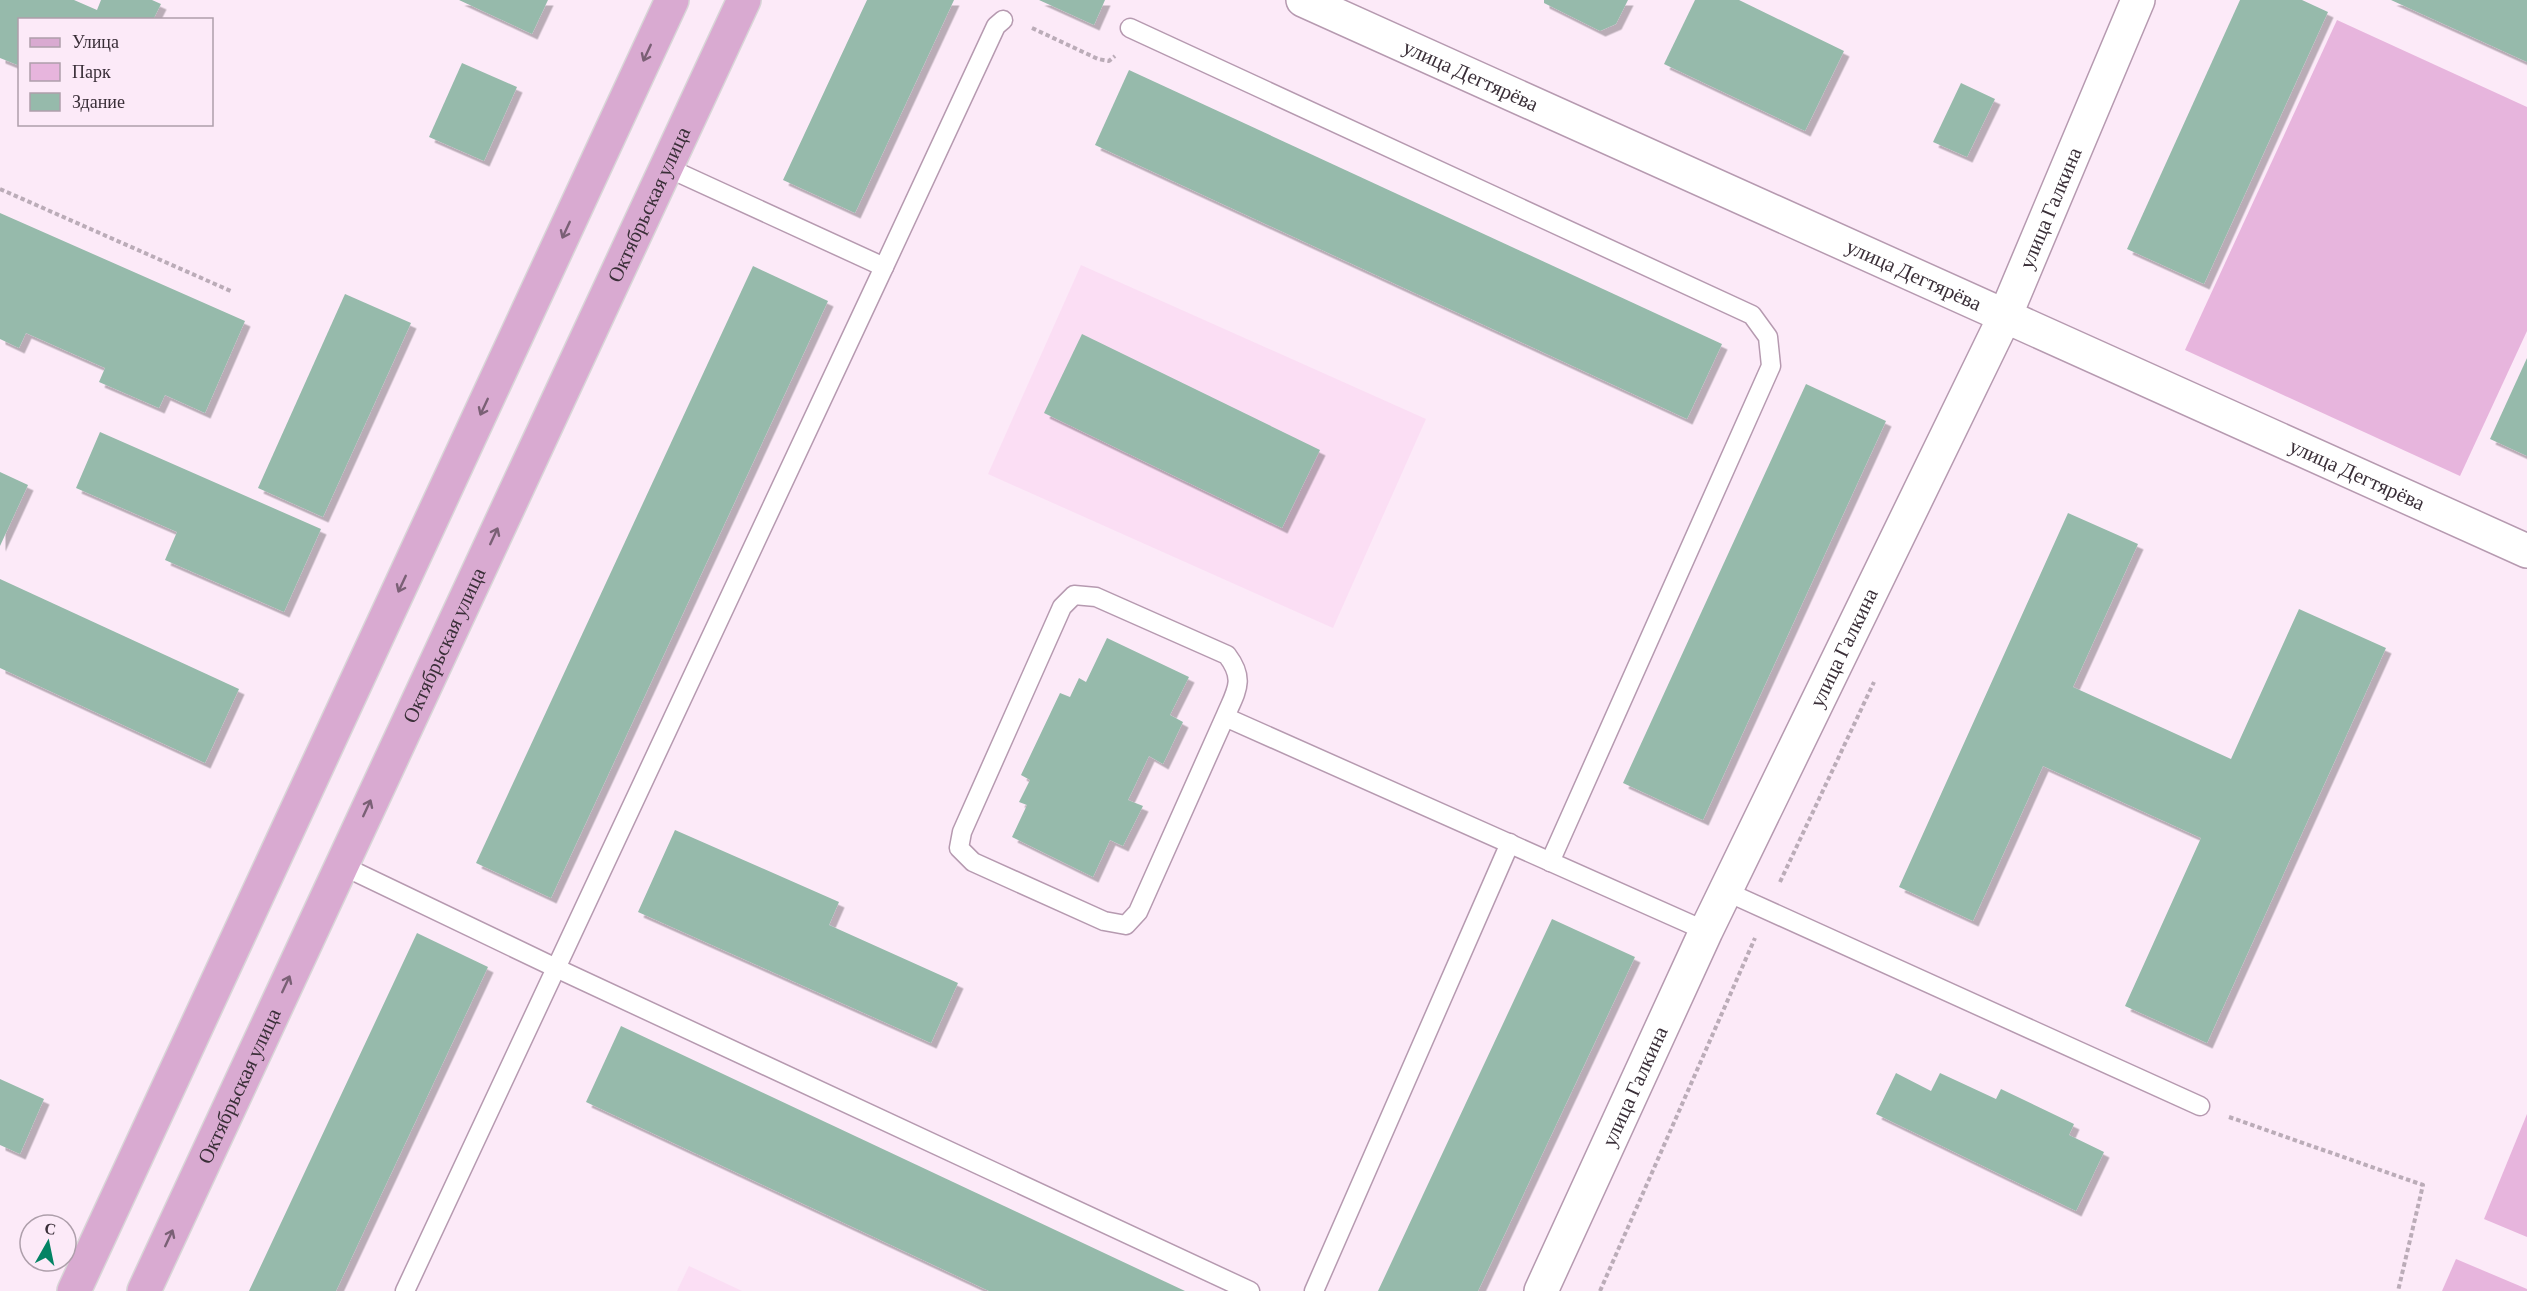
<svg xmlns="http://www.w3.org/2000/svg" width="2527" height="1291" font-family="'Crimson Pro',serif">
	<style>
		.built { fill: #fbdef4 }
		.green { fill: #e7b5dd }
		.building { fill: #96baab; filter: url(#shadow) }
		.lines { fill: none; stroke-linecap: round; stroke-linejoin: round }
		.service-casing { stroke: #b69ab0; stroke-width: 21 }
		.minor-casing { stroke: #b69ab0; stroke-width: 36 }
		.primary-casing { stroke: #d8d5d7; stroke-width: 36 }
		.path { stroke: #bbacb8; stroke-width: 4; stroke-dasharray: 4.5 3; stroke-linecap: butt }
		.service { stroke: #fff; stroke-width: 18 }
		.minor { stroke: #fff; stroke-width: 33 }
		.primary { stroke: #d9aad1; stroke-width: 33 }
		.oneway { stroke: #7a6075 }
		.labels { text-anchor: middle; stroke-width: 4.5; stroke-linejoin: round; paint-order: stroke }
		.street-label { font-size: 21px; fill: #3a2f38; stroke: #fceaf8 }
	</style>
	<defs>
		<filter id="shadow"><feDropShadow dx="5.5" dy="5.5" stdDeviation="0" flood-color="#0004"/></filter>
	</defs>
	<rect width="100%" height="100%" fill="#fceaf8"/>
	<g class="built">
		<polygon points="1081,265 1426,419 1333,628 988,474"/>
		<polygon points="689,1266 742,1291 677,1291"/>
	</g>
	<g class="green">
		<polygon points="2337,20 2527,107 2527,331 2460,476 2185,350"/>
		<polygon points="2527,1114 2527,1237 2484,1219"/>
		<polygon points="2456,1259 2527,1289 2527,1291 2442,1291"/>
	</g>
	<g class="building">
		<polygon points="0,0 74,0 97,10 101,0 152,0 161,4 153,20 20,20 20,66 0,58"/>
		<polygon points="459,0 548,0 532,34"/>
		<polygon points="867,0 954,0 855,213 783,180"/>
		<polygon points="1039,0 1105,0 1094,25"/>
		<polygon points="1544,0 1628,0 1616,24 1600,31 1544,3"/>
		<polygon points="1695,0 1739,0 1844,51 1805,131 1664,64"/>
		<polygon points="2240,0 2302,0 2328,12 2204,284 2127,249"/>
		<polygon points="2391,0 2527,0 2527,62"/>
		<polygon points="462,63 517,87 484,161 429,137"/>
		<polygon points="1129,70 1722,344 1687,419 1095,145"/>
		<polygon points="1961,83 1995,99 1967,157 1933,142"/>
		<polygon points="0,213 245,321 205,413 165,395 159,408 99,382 105,368 26,333 19,348 0,339"/>
		<polygon points="753,266 828,301 551,898 476,863"/>
		<polygon points="345,294 411,323 323,517 258,488"/>
		<polygon points="1082,334 1320,450 1282,528 1044,413"/>
		<polygon points="2527,358 2527,456 2490,439"/>
		<polygon points="1806,384 1886,421 1703,820 1623,783"/>
		<polygon points="100,432 321,529 284,612 165,560 177,532 76,488"/>
		<polygon points="0,472 28,485 0,546"/>
		<polygon points="2068,513 2138,544 2073,687 2231,759 2299,609 2386,648 2207,1043 2125,1006 2201,838 2043,766 1973,921 1899,887"/>
		<polygon points="0,579 239,689 205,763 0,668"/>
		<polygon points="1107,638 1189,677 1170,715 1183,722 1163,764 1149,756 1128,800 1143,806 1123,846 1110,840 1093,877 1012,837 1027,805 1019,802 1030,780 1021,775 1060,693 1070,697 1079,678 1086,682"/>
		<polygon points="675,830 839,902 829,925 958,983 931,1043 638,912"/>
		<polygon points="1552,919 1635,957 1478,1291 1378,1291"/>
		<polygon points="417,933 488,967 336,1291 249,1291"/>
		<polygon points="621,1026 1185,1291 989,1291 586,1102"/>
		<polygon points="1896,1073 1931,1091 1940,1073 1996,1099 2001,1089 2074,1124 2069,1135 2104,1152 2076,1211 1876,1114"/>
		<polygon points="0,1079 44,1099 20,1154 0,1145"/>
	</g>
	<g class="lines">
		<defs>
			<g id="service">
				<polyline points="1130,28 1752,315 1768,337 1771,366 1550,862"/>
				<polyline points="884,267 996,26 1003,20"/>
				<path d="M 1225,717 C 1236,691 1246,680 1227,655 L 1096,597 L 1074,595 L 1062,607 L 962,832 L 959,848 L 973,862 L 1104,921 L 1126,925 L 1138,912 L 1225,717 L 1706,931"/>
				<polyline points="341,865 556,968 1250,1291"/>
				<polyline points="1725,891 2200,1106"/>
				<polyline points="405,1291 884,267 666,167"/>
				<polyline points="1314,1291 1510,843"/>
			</g>
			<g id="minor">
				<path id="s1" d="M 1303,0 L 2527,551"/>
				<path id="s2" d="M 1541,1291 L 1706,931 L 2005,316 L 2138,0"/>
			</g>
			<g id="primary">
				<polyline points="74,1291 672,0"/>
				<path id="s3" d="M 144,1291 L 744,0"/>
			</g>
		</defs>
		<use href="#service" class="service-casing"/>
		<use href="#minor" class="minor-casing"/>
		<use href="#primary" class="primary-casing"/>
		<g class="path">
			<polyline points="1032,28 1098,59 1109,61 1115,56"/>
			<polyline points="0,189 233,292"/>
			<polyline points="1780,882 1874,682"/>
			<polyline points="2229,1117 2423,1185 2398,1291"/>
			<polyline points="1600,1291 1755,938"/>
		</g>
		<use href="#service" class="service"/>
		<use href="#minor" class="minor"/>
		<use href="#primary" class="primary"/>
	</g>
	<defs><path id="oneway-shaft" d="M-6 0H5M1.5-3L5.5 0L1.5 3" fill="none" stroke-width="1.6" stroke-linecap="round" stroke-linejoin="round" transform="scale(1.5)"/></defs>
	<g class="oneway">
		<use href="#oneway-shaft" transform="translate(647 53) rotate(115)"/>
		<use href="#oneway-shaft" transform="translate(566 230) rotate(115)"/>
		<use href="#oneway-shaft" transform="translate(484 407) rotate(115)"/>
		<use href="#oneway-shaft" transform="translate(494 536) rotate(-65)"/>
		<use href="#oneway-shaft" transform="translate(402 584) rotate(115)"/>
		<use href="#oneway-shaft" transform="translate(367 808) rotate(-65)"/>
		<use href="#oneway-shaft" transform="translate(286 984) rotate(-65)"/>
		<use href="#oneway-shaft" transform="translate(169 1238) rotate(-65)"/>
	</g>
	<g class="labels">
		<g class="street-label">
			<text dy="7" stroke="none"><textPath href="#s1" startOffset="184">улица Дегтярёва</textPath></text>
			<text dy="7" stroke="none"><textPath href="#s3" startOffset="1198">Октябрьская улица</textPath></text>
			<text dy="7" stroke="none"><textPath href="#s2" startOffset="1197">улица Галкина</textPath></text>
			<text dy="7" stroke="none"><textPath href="#s1" startOffset="670">улица Дегтярёва</textPath></text>
			<text dy="7" stroke="none"><textPath href="#s1" startOffset="1156">улица Дегтярёва</textPath></text>
			<text dy="7" stroke="none"><textPath href="#s3" startOffset="712">Октябрьская улица</textPath></text>
			<text dy="7" stroke="none"><textPath href="#s2" startOffset="711">улица Галкина</textPath></text>
			<text dy="7" stroke="none"><textPath href="#s3" startOffset="226">Октябрьская улица</textPath></text>
			<text dy="7" stroke="none"><textPath href="#s2" startOffset="225">улица Галкина</textPath></text>
		</g>
	</g>
	<rect x="18" y="18" width="195" height="108" fill="#fceaf8" stroke="#ae9fab" stroke-width="1.5"/>
	<rect x="30" y="38" width="30" height="9" fill="#d9aad1" stroke="#ae9fab" stroke-width="1.5"/>
	<text x="72" y="48" font-size="18" fill="#3a2f38">Улица</text>
	<rect x="30" y="63" width="30" height="18" fill="#e7b5dd" stroke="#ae9fab" stroke-width="1.5"/>
	<text x="72" y="78" font-size="18" fill="#3a2f38">Парк</text>
	<rect x="30" y="93" width="30" height="18" fill="#96baab" stroke="#ae9fab" stroke-width="1.5"/>
	<text x="72" y="108" font-size="18" fill="#3a2f38">Здание</text>
	<g transform="translate(48 1243) rotate(9)"><circle r="28" fill="#fceaf8" stroke="#ae9fab" stroke-width="1.5"/>
	<path d="M0-4.5L10 22L0 15L-10 22Z" fill="#038364"/>
	<text y="-9" font-size="16" font-weight="bold" text-anchor="middle" fill="#3a2f38">С</text>
	</g>
</svg>
